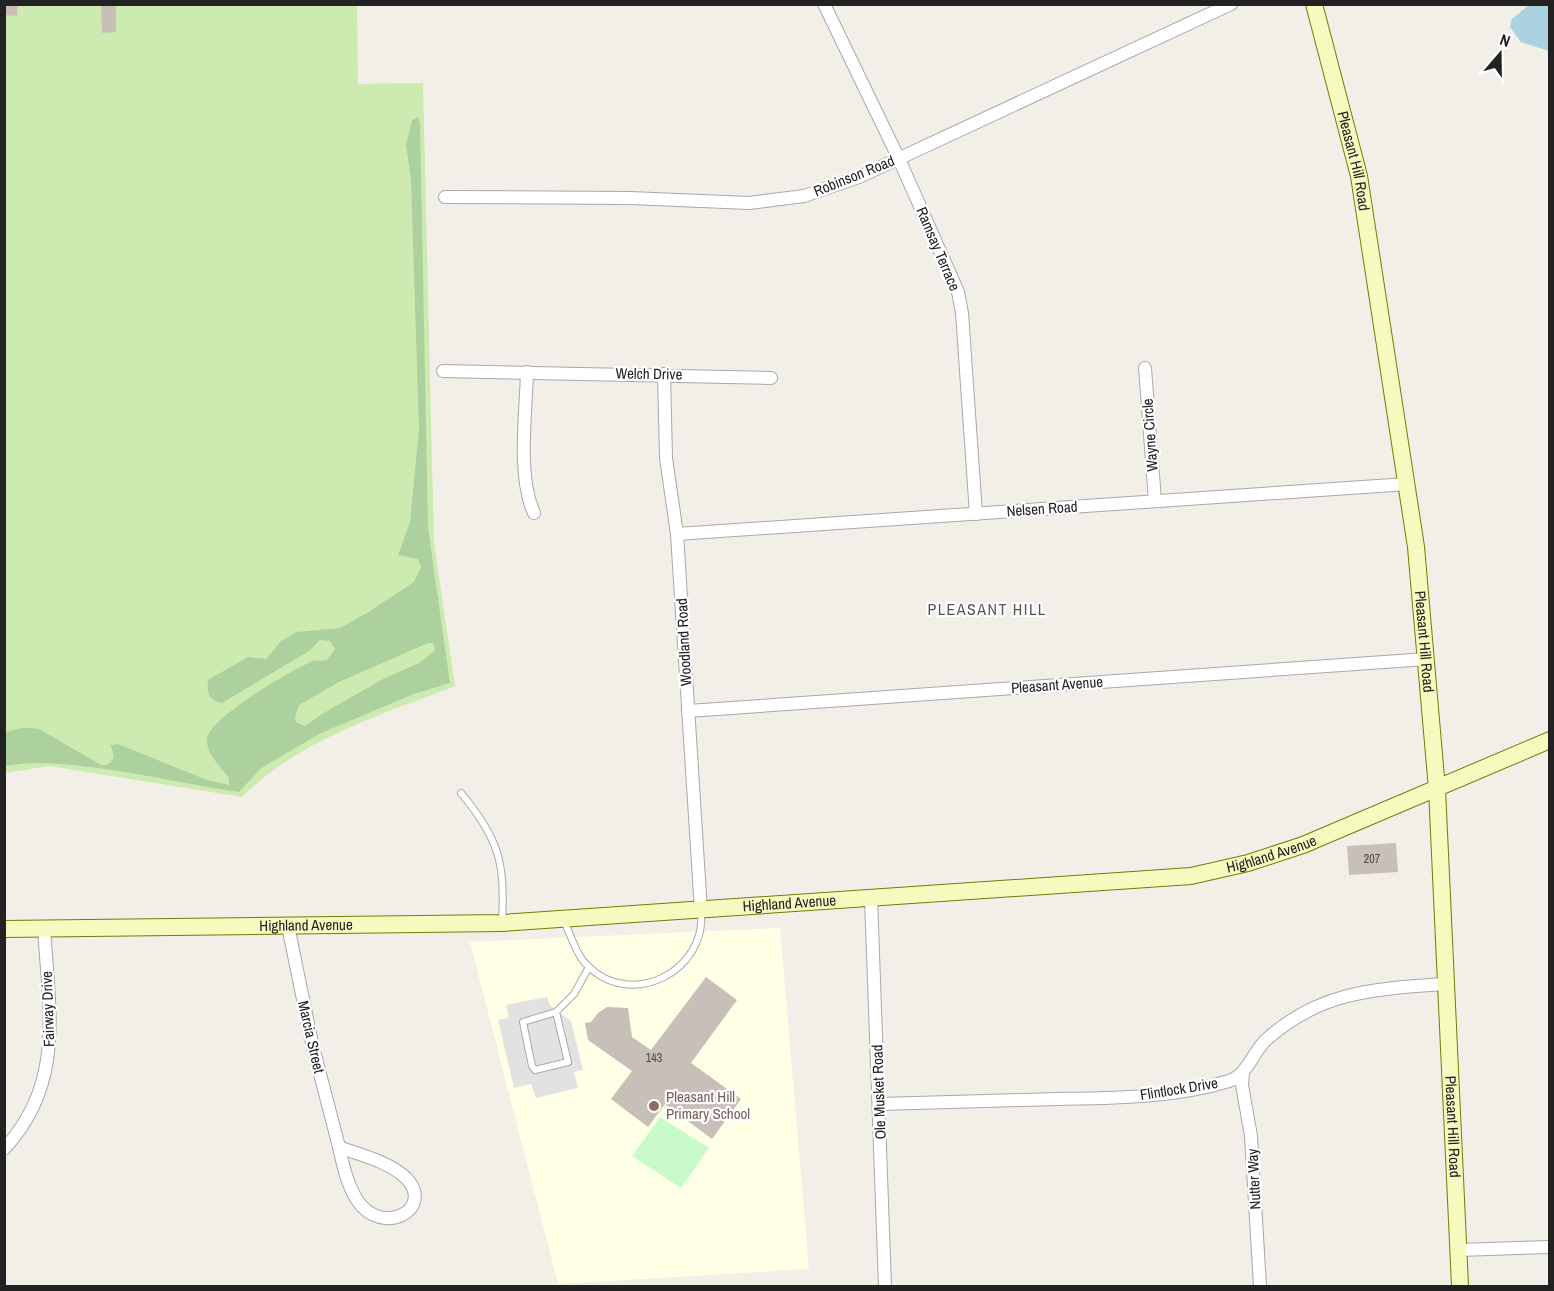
<svg xmlns="http://www.w3.org/2000/svg" width="1554" height="1291" font-family="'Archivo Narrow',sans-serif">
	<style>
		.education { fill: #ffffe5 }
		.grass { fill: #cdebb0 }
		.forest { fill: #add19e; fill-rule: evenodd }
		.park { fill: #c8facc }
		.parking { fill: #e2e2e2 }
		.water { fill: #aad3df }
		.building { fill: #c7bfb8 }
		.lines { fill: none; stroke-linecap: round; stroke-linejoin: round }
		.lane-casing { stroke: #a9a9a9; stroke-width: 8 }
		.street-casing { stroke: #a9a9a9; stroke-width: 14 }
		.secondary-casing { stroke: #707d05; stroke-width: 18 }
		.lane { stroke: #fff; stroke-width: 6 }
		.street { stroke: #fff; stroke-width: 12 }
		.secondary { stroke: #f7fabf; stroke-width: 16 }
		.education-dot { fill: #8d6e63; stroke: #fff; stroke-width: 2 }
		.labels { text-anchor: middle; stroke-width: 4.5; stroke-linejoin: round; paint-order: stroke }
		.number-label { font-size: 12px; fill: #4b4948 }
		.street-label { font-size: 15px; fill: #222; stroke: #fff }
		.education-label { font-size: 15px; fill: #785e54; stroke: #fff; text-anchor: start }
		.neighbourhood-label { font-size: 16px; letter-spacing: 1.5px; fill: #555; stroke: #fff }
	</style>
	<rect width="100%" height="100%" fill="#f2efe9"/>
	<polygon class="education" points="780,928 809,1269 558,1284 470,942"/>
	<path class="grass" d="M 5,5 L 357,5 L 358,84 L 423,83 L 434,542 L 455,686 C 381,715 300,739 242,797 L 49,766 L 5,773 Z"/>
	<path class="forest" d="M 418,117 L 420,123 L 428,528 L 450,683 L 414,694 L 321,733 L 261,768 L 239,792 C 191,785 145,774 97,768 C 65,764 37,760 5,766 L 5,733 C 17,728 28,726 41,730 L 101,765 L 107,765 C 116,760 114,753 110,745 L 118,744 L 207,780 L 229,785 L 229,778 C 221,767 206,754 207,739 C 209,718 293,669 313,661 C 317,660 323,661 327,660 L 335,649 L 330,641 L 320,640 L 309,651 L 222,703 C 208,700 207,693 208,680 L 248,657 L 266,659 L 281,641 L 297,632 L 340,628 L 367,613 L 414,582 L 421,567 L 418,559 L 398,555 L 410,522 L 419,430 L 411,181 L 406,145 L 412,120 ZM 428,643 L 433,643 L 435,650 L 419,663 L 383,679 L 322,714 L 305,726 L 296,722 L 295,718 L 299,705 L 339,682 Z"/>
	<polygon class="park" points="660,1117 709,1148 681,1188 632,1156"/>
	<polygon class="parking" points="547,997 550,1005 571,1021 583,1070 574,1072 578,1088 536,1098 531,1084 514,1088 498,1020 509,1018 506,1005"/>
	<polygon class="water" points="1529,5 1549,5 1549,51 1521,42 1510,27 1512,19"/>
	<g class="building">
		<polygon points="4,4 18,4 17,16 4,15"/>
		<polygon points="101,4 116,4 116,32 102,33"/>
		<polygon points="1396,843 1398,872 1349,875 1347,846"/>
		<polygon points="706,977 737,1000 691,1063 741,1099 712,1139 665,1104 648,1127 611,1099 632,1071 588,1040 585,1023 591,1022 598,1013 607,1007 628,1008 632,1037 651,1050"/>
	</g>
	<g class="lines">
		<defs>
			<g id="lane">
				<path d="M 461,793 C 500,840 505,863 502,923"/>
				<path d="M 564,921 C 571,935 576,955 588,966 C 632,1010 707,970 701,912"/>
				<polyline points="556,1012 568,1062 535,1070 532,1066 523,1022 556,1012 574,994 589,967"/>
			</g>
			<g id="street">
				<polyline points="824,4 899,159 958,292 962,313 976,514"/>
				<polyline points="445,197 630,198 749,203 804,196 859,177 1231,4"/>
				<polyline points="1145,368 1155,501"/>
				<polyline points="443,371 771,378"/>
				<path d="M 527,372 C 526,413 517,476 534,513"/>
				<polyline points="664,374 666,458 677,534 701,911"/>
				<polyline points="677,534 1407,484"/>
				<polyline points="688,711 1427,659"/>
				<polyline points="871,898 885,1286"/>
				<polyline points="288,926 312,1043 339,1147"/>
				<polyline points="1243,1073 1242,1085 1251,1136 1260,1286"/>
				<path d="M 879,1104 C 938,1102 998,1101 1057,1099 C 1115,1098 1173,1098 1229,1081 C 1248,1075 1253,1051 1267,1039 C 1322,990 1377,989 1446,984"/>
				<path d="M 339,1147 C 360,1155 390,1162 406,1178 C 436,1209 382,1238 357,1200 C 347,1184 343,1165 339,1147 Z"/>
				<path d="M 4,1149 C 65,1084 49,1010 44,928"/>
				<polyline points="1459,1250 1550,1247"/>
			</g>
			<g id="secondary">
				<path id="s1" d="M 1314,4 L 1359,176 L 1416,547 L 1437,789 L 1460,1286"/>
				<path id="s2" d="M 4,929 L 502,923 L 1191,876 L 1248,863 L 1303,845 L 1550,740"/>
			</g>
		</defs>
		<use href="#lane" class="lane-casing"/>
		<use href="#street" class="street-casing"/>
		<use href="#secondary" class="secondary-casing"/>
		<use href="#lane" class="lane"/>
		<use href="#street" class="street"/>
		<use href="#secondary" class="secondary"/>
	</g>
	<circle class="education-dot" cx="654" cy="1106" r="6"/>
	<g class="labels">
		<g class="number-label">
			<text x="1372" y="863">207</text>
			<text x="654" y="1062">143</text>
		</g>
		<g class="street-label">
			<text dy="5" stroke="none"><textPath href="#s1" startOffset="162">Pleasant Hill Road</textPath></text>
			<text transform="translate(854 176) rotate(-22)" y="5">Robinson Road</text>
			<text transform="translate(938 249) rotate(67)" y="5">Ramsay Terrace</text>
			<text transform="translate(649 374) rotate(1)" y="5">Welch Drive</text>
			<text transform="translate(1150 435) rotate(-94)" y="5">Wayne Circle</text>
			<text transform="translate(1042 509) rotate(-4)" y="5">Nelsen Road</text>
			<text dy="5" stroke="none"><textPath href="#s1" startOffset="648">Pleasant Hill Road</textPath></text>
			<text transform="translate(684 642) rotate(-93)" y="5">Woodland Road</text>
			<text transform="translate(1057 685) rotate(-4)" y="5">Pleasant Avenue</text>
			<text dy="5" stroke="none"><textPath href="#s2" startOffset="1272">Highland Avenue</textPath></text>
			<text dy="5" stroke="none"><textPath href="#s2" startOffset="786">Highland Avenue</textPath></text>
			<text dy="5" stroke="none"><textPath href="#s2" startOffset="302">Highland Avenue</textPath></text>
			<text transform="translate(48 1009) rotate(-92)" y="5">Fairway Drive</text>
			<text transform="translate(311 1037) rotate(77)" y="5">Marcia Street</text>
			<text transform="translate(1179 1089) rotate(-9)" y="5">Flintlock Drive</text>
			<text transform="translate(879 1092) rotate(-92)" y="5">Ole Musket Road</text>
			<text dy="5" stroke="none"><textPath href="#s1" startOffset="1134">Pleasant Hill Road</textPath></text>
			<text transform="translate(1254 1179) rotate(-93)" y="5">Nutter Way</text>
		</g>
		<g class="education-label">
			<text x="666" y="1102">Pleasant Hill<tspan x="666" dy="17">Primary School</tspan></text>
		</g>
		<g class="neighbourhood-label">
			<text x="987" y="615">PLEASANT HILL</text>
		</g>
	</g>
	<rect width="1554" height="1291" fill="none" stroke="#222222" stroke-width="12"/>
	<g transform="translate(1500 54) rotate(20)" stroke="#ffffff" stroke-width="4.5" paint-order="stroke">
	<path d="M0-4.5L10 22L0 15L-10 22Z" fill="#222222"/>
	<text y="-9" font-size="16" font-weight="bold" text-anchor="middle" fill="#222222">N</text>
	</g>
</svg>
